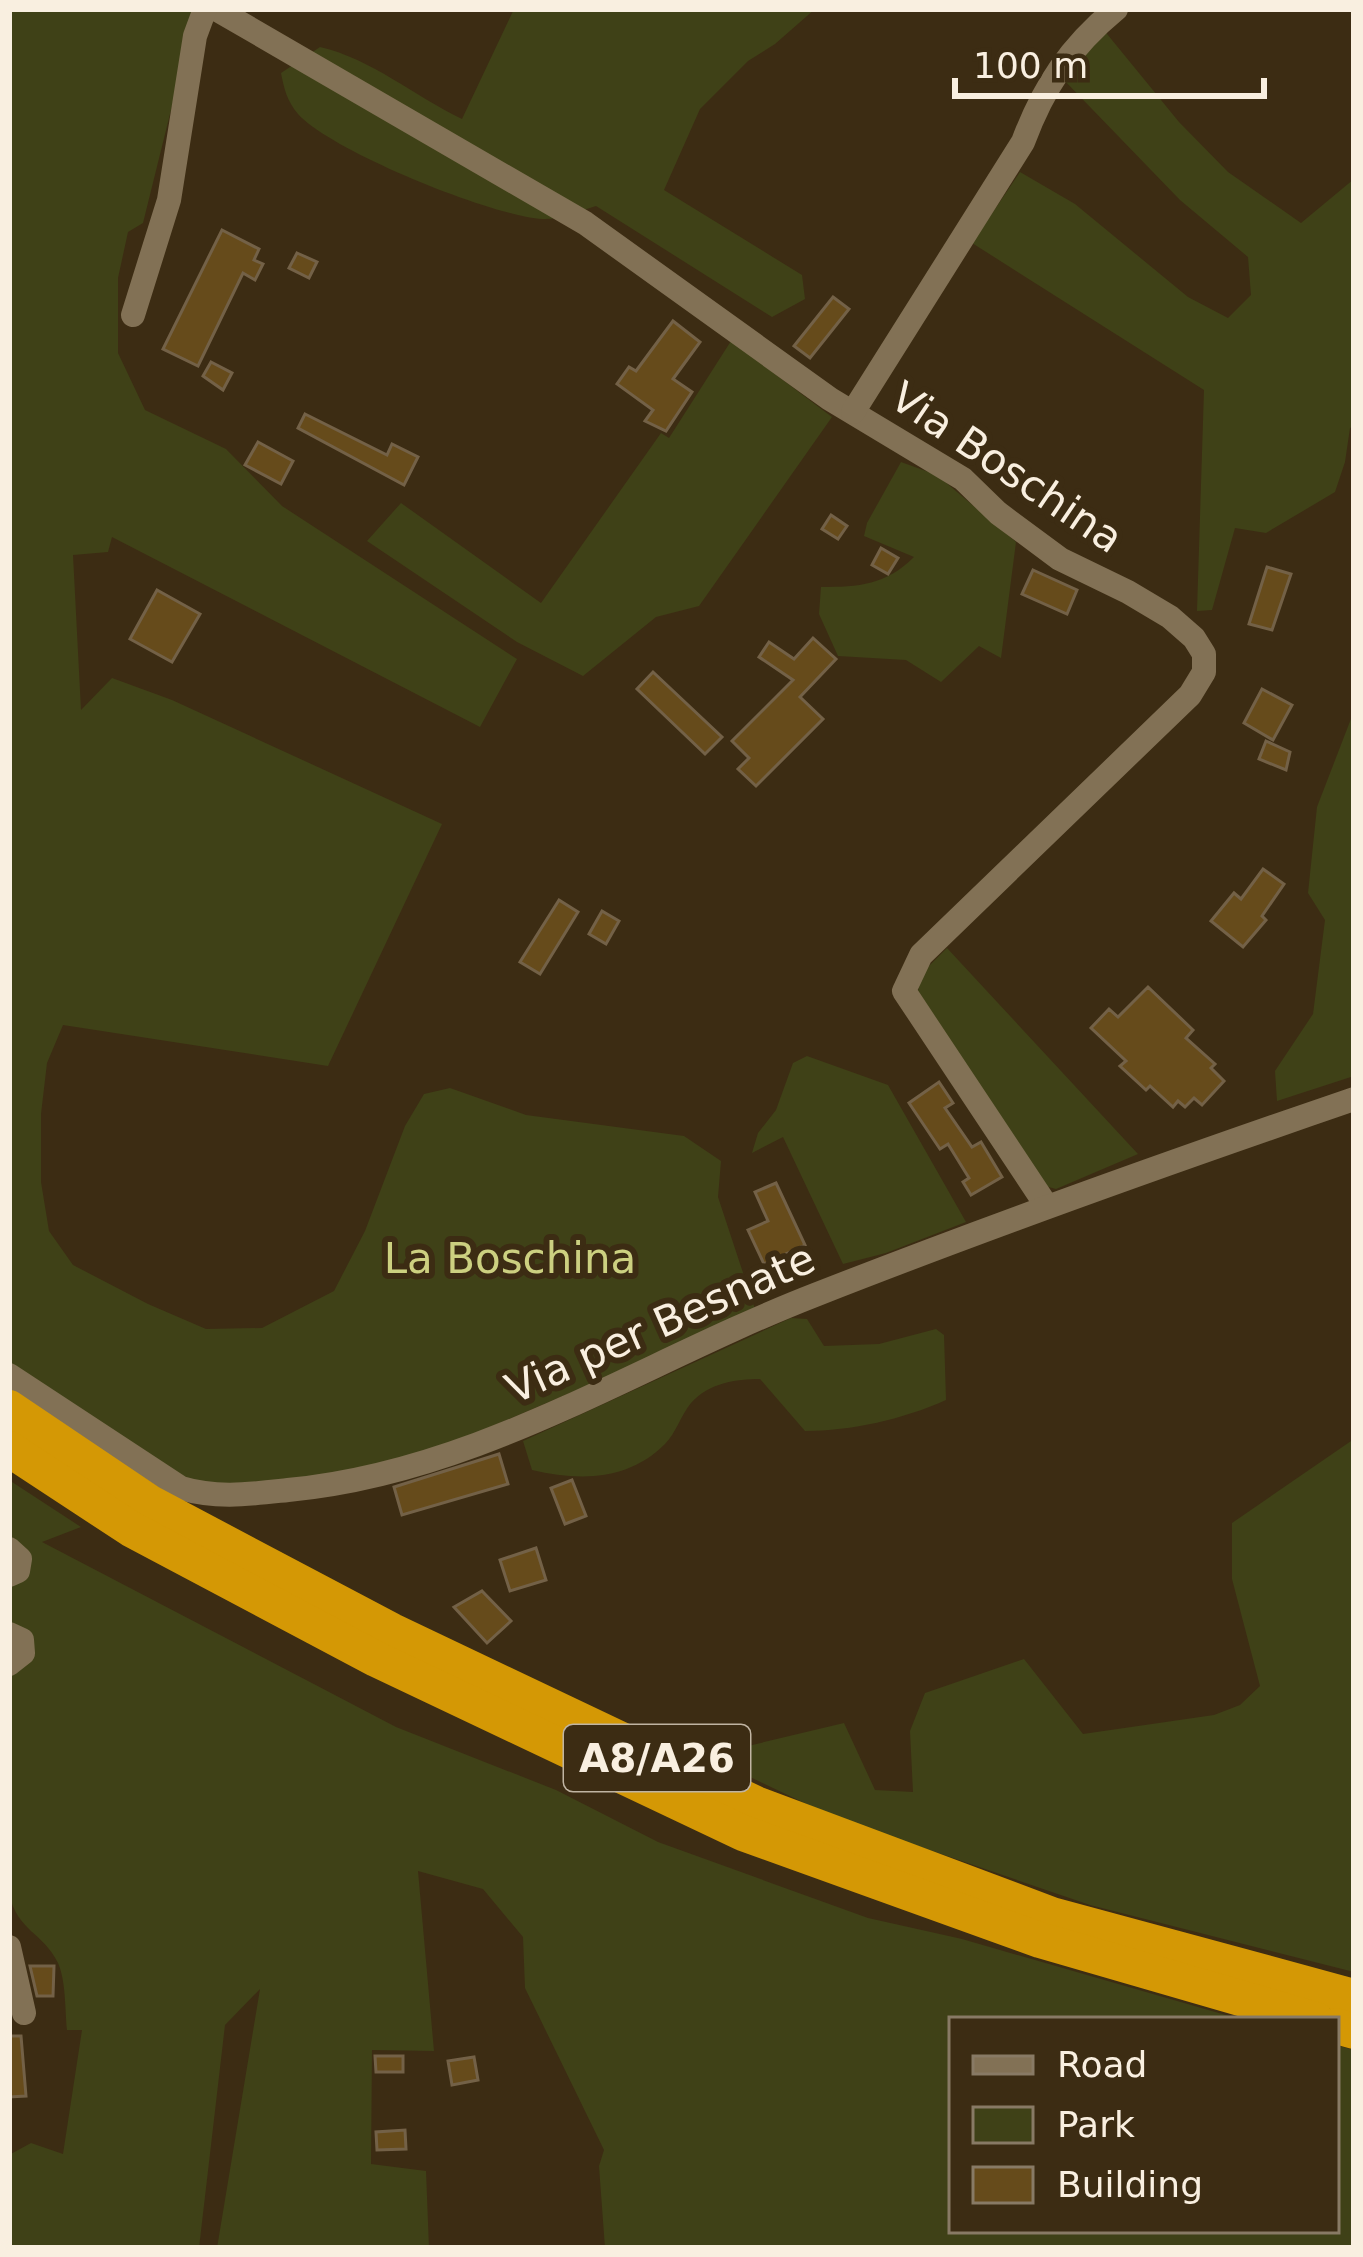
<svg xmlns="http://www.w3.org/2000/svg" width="1363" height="2257" font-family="'DejaVu Sans',sans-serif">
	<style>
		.green { fill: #3f4117 }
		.building { fill: #664b1b; stroke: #736147; stroke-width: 3 }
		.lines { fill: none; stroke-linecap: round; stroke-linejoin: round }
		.minor { stroke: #827155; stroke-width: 24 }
		.highway { stroke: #d49805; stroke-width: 36 }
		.labels { text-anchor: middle; stroke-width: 12; stroke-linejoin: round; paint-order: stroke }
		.shield { fill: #3c2c13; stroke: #c0b4a2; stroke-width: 3 }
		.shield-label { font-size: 39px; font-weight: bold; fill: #f9efe0 }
		.street-label { font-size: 42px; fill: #f9efe0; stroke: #3c2c13 }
		.park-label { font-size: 42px; fill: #ccd080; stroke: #3c2c13 }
	</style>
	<rect width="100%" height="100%" fill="#3c2c13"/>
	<g class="green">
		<polygon points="9,9 196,9 143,223 128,232 118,278 118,353 145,410 226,449 282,506 517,659 480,727 112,537 108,552 73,555 81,710 112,678 172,700 442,824 328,1066 63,1025 47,1063 41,1114 41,1182 49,1231 73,1265 148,1304 206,1329 262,1328 334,1291 365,1231 405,1126 424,1094 450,1088 526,1115 684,1136 721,1161 718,1197 755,1309 612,1375 427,1454 357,1471 211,1488 172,1476 9,1362"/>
		<path d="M 514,9 L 815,9 L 775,44 L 748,61 L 700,109 L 664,190 L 802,275 L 805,299 L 772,317 L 596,206 C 579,211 559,220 542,219 C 492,216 331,151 298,114 C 287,101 284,89 281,73 L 320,47 C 372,59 414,96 462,119 Z"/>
		<polygon points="1103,29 1179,122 1228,172 1301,223 1354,179 1354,426 1350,428 1345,462 1335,492 1266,533 1235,528 1212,610 1197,611 1204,390 972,243 1020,172 1075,204 1188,297 1228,318 1251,295 1248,257 1180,200 1062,78"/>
		<polygon points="731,341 832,417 699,606 656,617 583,676 517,642 367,541 401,503 541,603 661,433 669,438"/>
		<path d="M 901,462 L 937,475 L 1016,542 L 1001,658 L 979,646 L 941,682 L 906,660 L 838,656 L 819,614 L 821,587 C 859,587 886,585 914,557 L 864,536 L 867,523 Z"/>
		<polygon points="1354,711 1354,1076 1277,1101 1275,1071 1313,1014 1325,920 1308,893 1317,807"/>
		<polygon points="947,948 1138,1154 1056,1189 1041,1185 918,991 922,973"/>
		<polygon points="807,1056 888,1085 966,1222 886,1253 843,1264 783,1137 752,1153 758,1133 776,1110 793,1063"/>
		<path d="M 791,1318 L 807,1319 L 824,1346 L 879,1344 L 936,1329 L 944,1335 L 946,1400 C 904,1419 851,1431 805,1431 L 760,1379 C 736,1379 709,1383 691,1403 C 681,1415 676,1433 665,1444 C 628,1481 580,1481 532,1470 L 523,1441 Z"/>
		<polygon points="1354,1439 1354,1972 1090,1905 836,1818 706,1756 844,1723 875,1790 913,1792 910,1731 925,1693 1024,1659 1083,1734 1214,1715 1240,1705 1260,1686 1232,1579 1232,1523"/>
		<path d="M 9,1480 L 81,1527 L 42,1542 L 396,1727 L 556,1790 L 658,1842 L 868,1918 L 962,1939 L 1243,2020 L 952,2020 L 952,2230 L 1336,2230 L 1336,2045 L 1354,2050 L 1354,2248 L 605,2248 L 599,2166 L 604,2150 L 525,1988 L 523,1937 L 483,1889 L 418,1871 L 434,2051 L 372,2050 L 371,2164 L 426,2171 L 429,2248 L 217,2248 L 260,1989 L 225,2025 L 199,2248 L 9,2248 L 9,2155 L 31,2143 L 63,2154 L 82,2030 L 67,2030 C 65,2010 66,1981 58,1963 C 43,1932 18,1932 9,1894 Z"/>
	</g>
	<g class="building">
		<polygon points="222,230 259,249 254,260 263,264 255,280 243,273 198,366 163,349"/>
		<polygon points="297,253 317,262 309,278 289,268"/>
		<polygon points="833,297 849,309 810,358 794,346"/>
		<polygon points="673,321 700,342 673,379 692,392 666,431 645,421 653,410 617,384 629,367 636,371"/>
		<polygon points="211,362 232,373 223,390 203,376"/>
		<polygon points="305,414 387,455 392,444 418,457 404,485 298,428"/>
		<polygon points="258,442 293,461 281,484 245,465"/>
		<polygon points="831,515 847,526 838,539 822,529"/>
		<polygon points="881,548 898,558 888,574 872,565"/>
		<polygon points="1267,567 1291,574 1272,630 1249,624"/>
		<polygon points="1033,570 1077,590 1067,614 1022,594"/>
		<polygon points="157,590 200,614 172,662 130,639"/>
		<polygon points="813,638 836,659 800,697 823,719 756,786 738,769 749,758 732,741 793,680 759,657 769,642 794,659"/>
		<polygon points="653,672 722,737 705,754 637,689"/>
		<polygon points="1262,689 1292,705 1273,740 1244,723"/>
		<polygon points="1266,741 1290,752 1286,770 1259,759"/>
		<polygon points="1263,869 1284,884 1262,916 1266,920 1243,947 1211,921 1234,893 1241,899"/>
		<polygon points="559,900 578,912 540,974 520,962"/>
		<polygon points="602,911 619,921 606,944 589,934"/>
		<polygon points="1148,987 1193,1030 1186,1038 1215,1064 1211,1068 1224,1081 1202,1105 1194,1098 1185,1107 1178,1101 1173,1107 1150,1086 1146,1090 1120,1066 1126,1061 1091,1028 1109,1009 1118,1017"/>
		<polygon points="939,1082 953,1103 945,1108 972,1147 981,1142 1002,1177 971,1195 963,1182 969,1178 948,1144 940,1149 909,1103"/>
		<polygon points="776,1183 805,1245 764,1264 748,1230 768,1221 755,1192"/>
		<polygon points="499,1454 508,1484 402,1515 394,1487"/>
		<polygon points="572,1480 586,1516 565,1524 551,1488"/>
		<polygon points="536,1548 546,1580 510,1591 500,1560"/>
		<polygon points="482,1591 511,1621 487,1643 454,1607"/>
		<polygon points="30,1966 54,1966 53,1996 37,1996"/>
		<polygon points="9,2036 21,2036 26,2096 9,2097"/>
		<polygon points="375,2056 403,2056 403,2072 376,2072"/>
		<polygon points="474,2057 478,2080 452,2085 448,2061"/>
		<polygon points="405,2130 406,2149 377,2150 376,2132"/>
	</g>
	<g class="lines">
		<g class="minor">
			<polyline points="216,9 585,223 830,399 963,479 998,513 1060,559 1128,592 1170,617 1194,638 1204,654 1204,672 1190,695 921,955 904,991 1046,1205"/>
			<polyline points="133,315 169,200 195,36 205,9"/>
			<path d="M 853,412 L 1023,142 C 1044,86 1070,47 1116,9"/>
			<path d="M 9,1375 L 181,1488 C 217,1499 251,1494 288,1490 C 480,1472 640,1363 815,1295 C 993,1225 1173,1161 1354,1099"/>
			<polyline points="9,1549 20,1559 18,1571 9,1575"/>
			<polyline points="9,1634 22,1640 23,1653 9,1664"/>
			<polyline points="9,1947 24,2013"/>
		</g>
		<g class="highway">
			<polyline points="9,1408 150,1503 392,1631 756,1804 1052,1915 1354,1997"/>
			<polyline points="9,1449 131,1529 376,1659 743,1833 1040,1940 1316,2020"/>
			<polyline points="1336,2026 1354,2031"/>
		</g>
	</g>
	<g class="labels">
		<rect class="shield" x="564" y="1725" width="186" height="66" rx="9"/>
		<g class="shield-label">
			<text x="657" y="1772">A8/A26</text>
		</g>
		<g class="street-label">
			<text transform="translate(1007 467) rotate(34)" y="15">Via Boschina</text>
			<text transform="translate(660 1323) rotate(-24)" y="15">Via per Besnate</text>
		</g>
		<g class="park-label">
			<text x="510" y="1273">La Boschina</text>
		</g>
	</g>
	<rect width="1363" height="2257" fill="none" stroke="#f9efe0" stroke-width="24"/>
	<rect x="949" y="2017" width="390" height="216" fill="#3c2c13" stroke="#887a65" stroke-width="3"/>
	<rect x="973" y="2056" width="60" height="18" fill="#827155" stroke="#887a65" stroke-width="3"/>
	<text x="1057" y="2077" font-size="36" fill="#f9efe0">Road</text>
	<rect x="973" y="2107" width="60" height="36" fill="#3f4117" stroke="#887a65" stroke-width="3"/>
	<text x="1057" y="2137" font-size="36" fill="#f9efe0">Park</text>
	<rect x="973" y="2167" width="60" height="36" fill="#664b1b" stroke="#887a65" stroke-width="3"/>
	<text x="1057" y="2197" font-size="36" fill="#f9efe0">Building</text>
	<path d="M955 78v18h309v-18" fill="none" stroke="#f9efe0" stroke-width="6"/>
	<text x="973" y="78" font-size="36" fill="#f9efe0" stroke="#3c2c13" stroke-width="9" paint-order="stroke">100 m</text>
</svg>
